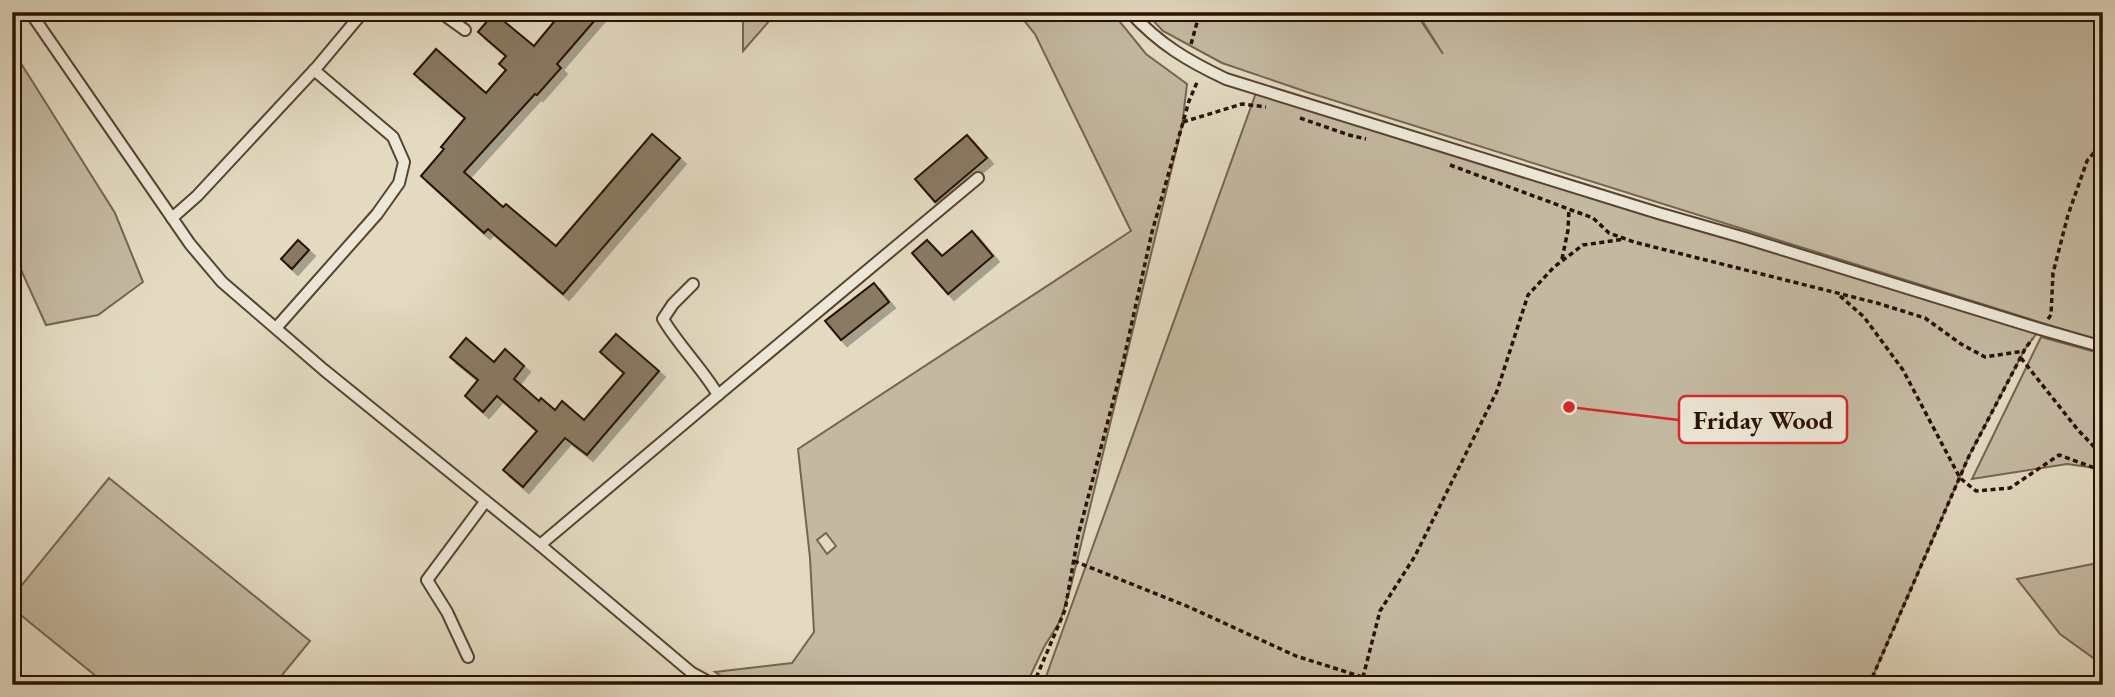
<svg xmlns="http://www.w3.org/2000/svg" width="2115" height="697" font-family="'EB Garamond',serif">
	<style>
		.green { fill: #c3b8a0; stroke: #766550; stroke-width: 2; fill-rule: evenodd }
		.building { fill: #897a64; stroke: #281200; stroke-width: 2; filter: url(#shadow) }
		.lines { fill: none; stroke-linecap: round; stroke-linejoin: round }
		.lane-casing { stroke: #574430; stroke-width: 14 }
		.path { stroke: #281200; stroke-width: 3.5; stroke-dasharray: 5 3.5; stroke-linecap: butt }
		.lane { stroke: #ede7d7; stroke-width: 10 }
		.leader { fill: none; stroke: #d62828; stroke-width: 2.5 }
		.callout-dot { fill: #d62828; stroke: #ede7d7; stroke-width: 2.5 }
		.callout { fill: #ede7d7; stroke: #d62828; stroke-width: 2.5 }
		.callout-label { font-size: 26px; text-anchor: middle; font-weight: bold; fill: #281200 }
	</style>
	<defs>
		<filter id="shadow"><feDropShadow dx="6" dy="6" stdDeviation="0" flood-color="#0004"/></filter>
	</defs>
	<rect width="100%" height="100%" fill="#e3dac1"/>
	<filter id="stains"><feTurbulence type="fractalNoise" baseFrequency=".00286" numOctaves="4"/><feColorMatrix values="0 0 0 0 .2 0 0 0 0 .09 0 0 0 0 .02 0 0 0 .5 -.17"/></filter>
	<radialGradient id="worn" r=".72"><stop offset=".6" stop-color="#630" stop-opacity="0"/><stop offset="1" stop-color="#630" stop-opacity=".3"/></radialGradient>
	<g class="green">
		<polygon points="743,12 777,12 743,51"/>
		<path d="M 1017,12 L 1112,12 L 1146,54 L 1187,84 L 1182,126 L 1071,586 L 1060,621 L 1044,647 L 1026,685 L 735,685 L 715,672 L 792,663 L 814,632 L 810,558 L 798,449 L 1131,231 L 1035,34 ZM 826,533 L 836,546 L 827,554 L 817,540 Z"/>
		<polygon points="1145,12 1415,12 1443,54 1417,12 2103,12 2103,342 1310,93 1222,63 1163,31"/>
		<polygon points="12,49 115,213 143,282 98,315 46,325 12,250"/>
		<polygon points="1257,90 2040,329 2025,349 1969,456 1869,685 1043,685"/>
		<polygon points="2041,337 2103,354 2103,469 2067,464 1972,479"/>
		<polygon points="109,478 310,641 274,685 107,685 12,608 12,597"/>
		<polygon points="2103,562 2103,665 2060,634 2017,579"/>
	</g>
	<g class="building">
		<polygon points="562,12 602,12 557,64 561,68 537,95 535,94 464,172 503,207 506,204 556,246 652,134 680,158 563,294 488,229 484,233 421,176 444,149 441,147 465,118 414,74 436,49 486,93 506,70 499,64 506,56 478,32 494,13 534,46"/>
		<polygon points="967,135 987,158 935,202 915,179"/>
		<polygon points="972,231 993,256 948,294 912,253 927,240 942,256"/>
		<polygon points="298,240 309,250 292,269 281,259"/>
		<polygon points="874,283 889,302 841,340 825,321"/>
		<polygon points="616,334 659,371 587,455 565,438 523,487 503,470 537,431 497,396 483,412 465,396 478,380 450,357 466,338 494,362 505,349 524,366 514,379 539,401 541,398 555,410 562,401 584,420 624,373 600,352"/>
	</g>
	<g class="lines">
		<defs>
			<g id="lane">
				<polyline points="30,12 190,244 222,282 324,370 540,545 692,673 714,685"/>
				<polyline points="440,12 465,30"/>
				<path d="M 1130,12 C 1159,44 1188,61 1226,79 L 1658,213 L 1745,238 L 2040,329 L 2103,347"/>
				<polyline points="172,218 197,196 317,67 363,12"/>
				<polyline points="276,328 377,214 399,183 404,162 393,137 314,70"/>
				<polyline points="718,395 978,178"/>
				<path d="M 540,545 L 718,395 C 702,368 679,346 663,319 L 673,304 L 693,284"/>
				<polyline points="468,657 447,612 427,580 485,502"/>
			</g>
		</defs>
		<use href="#lane" class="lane-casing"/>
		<g class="path">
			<polyline points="1191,44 1200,12"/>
			<polyline points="1300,118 1349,135 1366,139"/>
			<polyline points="1183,122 1242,104 1266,107"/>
			<polyline points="1450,165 1593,218 1609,233 1634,242 1877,303 1925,318 1961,344 1985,357 2024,351"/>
			<polyline points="1562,259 1568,230 1569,209"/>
			<polyline points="1840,296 1864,317 1903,370 1960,478 1976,491 2010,488 2059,455 2103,471"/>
			<polyline points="2048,319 2051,315 2053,273 2068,215 2087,161 2096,150 2103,136"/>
			<polyline points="2021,358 2078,430 2103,456"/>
			<polyline points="1074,561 1189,607 1296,656 1372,680 1374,685"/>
			<polyline points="1033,685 1065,610 1078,536 1122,367 1152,232 1189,101 1198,80"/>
			<polyline points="1359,685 1363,677 1380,611 1415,556 1497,391 1528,295 1554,267 1583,245 1625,239"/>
			<polyline points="1869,685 1969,456 2025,349 2032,339"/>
		</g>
		<use href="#lane" class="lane"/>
	</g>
	<path class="leader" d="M1569 407L1679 420"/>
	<circle class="callout-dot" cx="1569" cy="407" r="7"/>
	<rect class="callout" x="1679" y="396" width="168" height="47" rx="7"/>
	<g class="callout-label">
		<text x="1763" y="429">Friday Wood</text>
	</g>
	<rect width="2115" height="697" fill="none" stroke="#e3dac1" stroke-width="42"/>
	<rect x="14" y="14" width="2087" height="669" fill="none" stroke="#281200" stroke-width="3.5"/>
	<rect x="21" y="21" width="2073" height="655" fill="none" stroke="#281200" stroke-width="2"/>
	<rect width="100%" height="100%" filter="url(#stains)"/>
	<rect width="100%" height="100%" fill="url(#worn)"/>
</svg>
